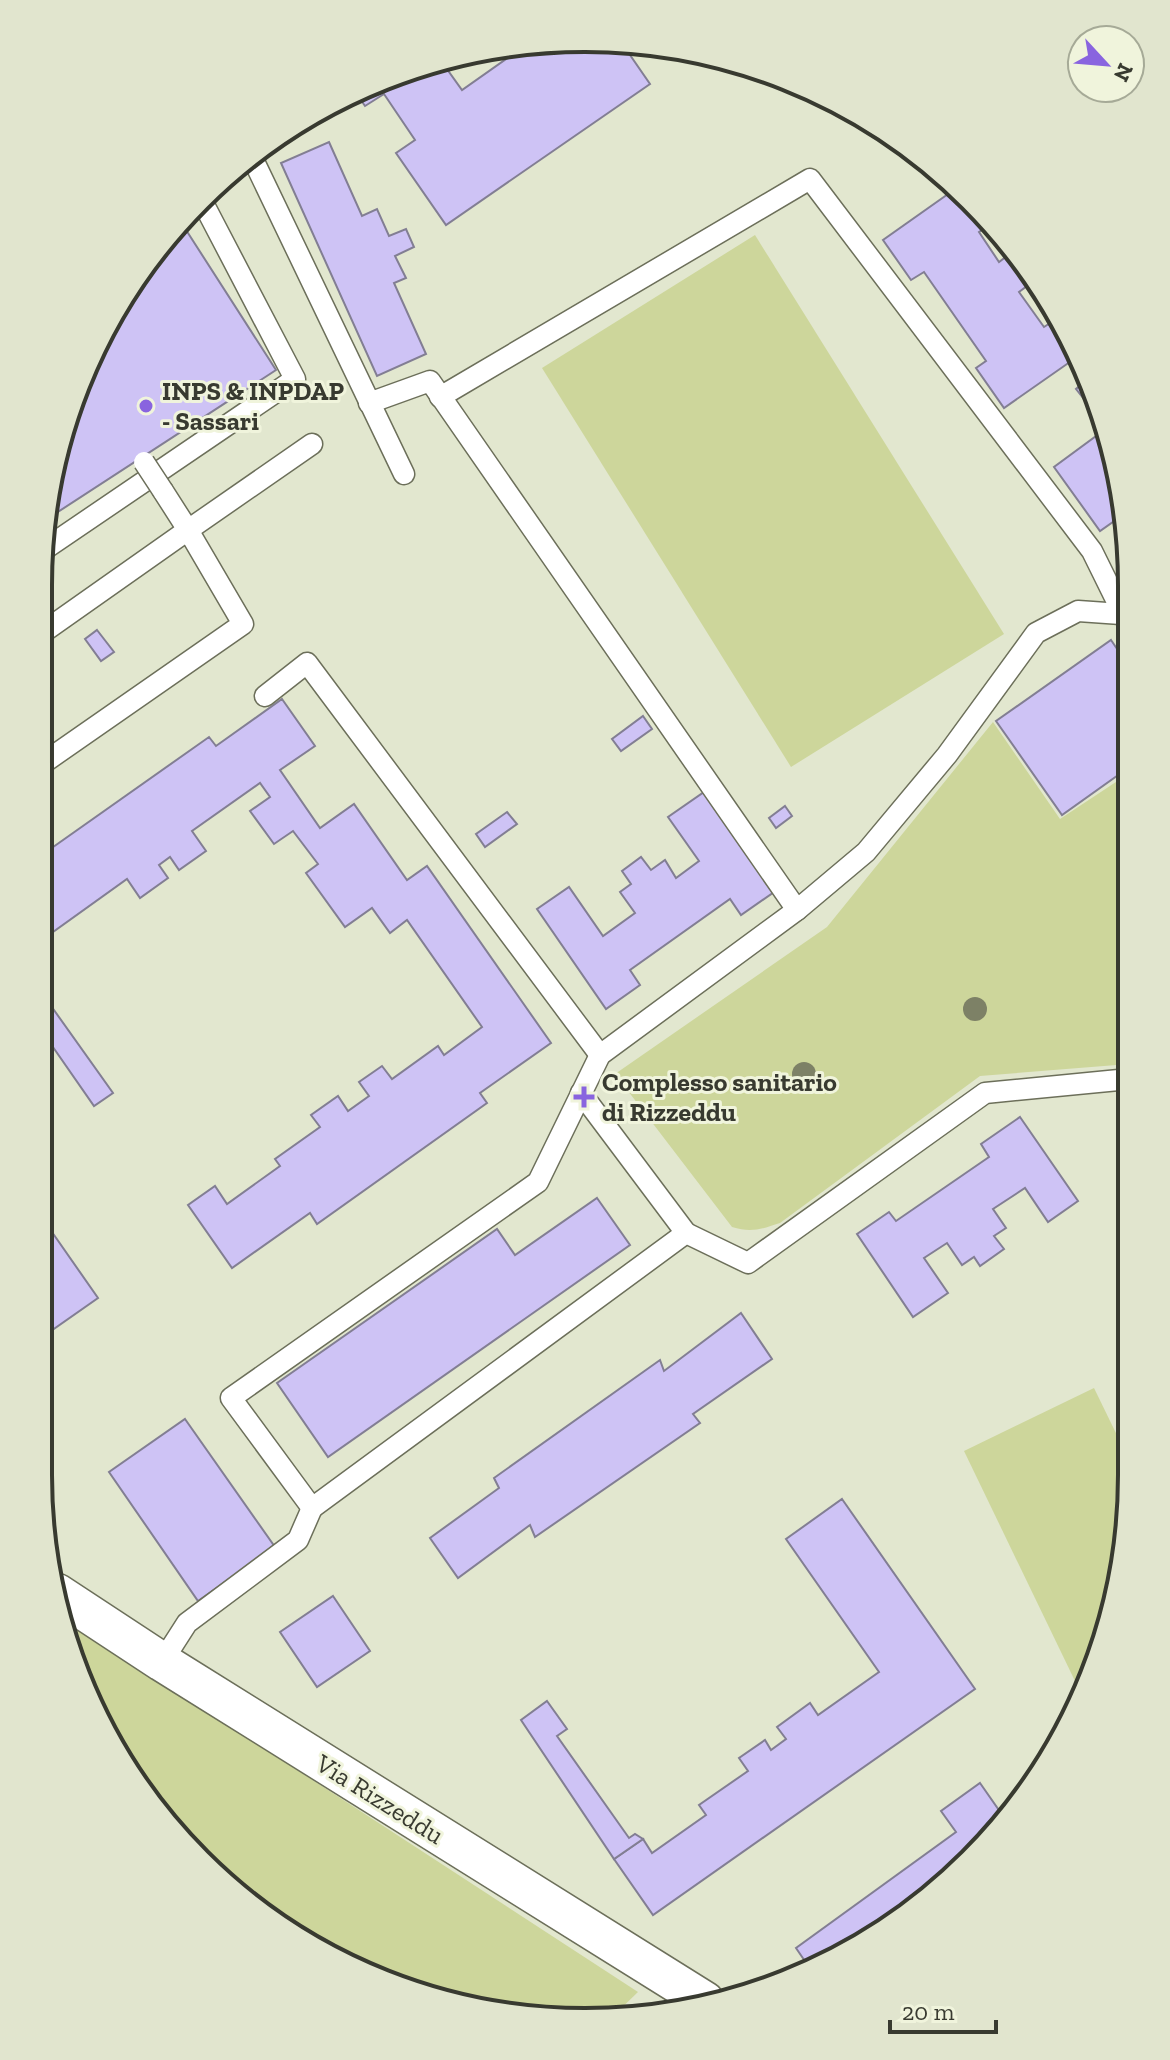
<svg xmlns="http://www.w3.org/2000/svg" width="1170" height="2060" font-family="'Zilla Slab',serif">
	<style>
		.green { fill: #cdd69b }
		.building { fill: #cec3f5; stroke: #827e93; stroke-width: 2 }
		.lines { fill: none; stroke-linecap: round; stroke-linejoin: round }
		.service-casing { stroke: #6c6f5a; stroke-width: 23 }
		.minor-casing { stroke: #6c6f5a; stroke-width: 41 }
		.service { stroke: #fff; stroke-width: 20 }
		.minor { stroke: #fff; stroke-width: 38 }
		.service-bridge-casing { stroke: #6c6f5a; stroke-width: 23; stroke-linecap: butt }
		.service-bridge { stroke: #fff; stroke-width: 20 }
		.tree { fill: #7d8166 }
		.poi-dot { fill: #8964df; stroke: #f0f4dc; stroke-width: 3 }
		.labels { text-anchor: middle; stroke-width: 6; stroke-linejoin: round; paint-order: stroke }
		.poi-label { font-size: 26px; font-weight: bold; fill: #383a30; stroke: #f0f4dc; text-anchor: start }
		.street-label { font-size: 26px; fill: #383a30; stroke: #f0f4dc }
		.rim { fill: none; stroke: #383a30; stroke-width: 4 }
	</style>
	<rect width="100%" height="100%" fill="#e2e7cf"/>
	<g class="green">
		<polygon points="755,235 1004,634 791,767 542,368"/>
		<path d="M 993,722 L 1060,819 L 1122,778 L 1128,787 L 1129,1064 L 980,1076 L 780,1223 C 762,1229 751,1233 732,1227 L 615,1074 L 827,927 Z"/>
		<polygon points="1094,1388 1131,1464 1131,1510 1103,1650 1093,1672 1075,1681 964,1451"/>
		<polygon points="61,1616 638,1992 609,2020 443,2003 281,1930 151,1808 67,1650"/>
	</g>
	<g class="building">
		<polygon points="550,39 621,42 650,84 446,225 396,153 415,140 384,94 365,106 354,90 439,58 462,90 516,52 512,45"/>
		<polygon points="329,142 362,216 377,209 389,236 406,229 414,247 395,256 406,278 394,283 426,354 377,376 281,163"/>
		<polygon points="958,187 971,198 992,223 979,232 999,262 1007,256 1027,286 1019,292 1044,327 1058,318 1077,357 1004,408 976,368 986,361 924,272 911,280 883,240"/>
		<polygon points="179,219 276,370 44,521 57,443 112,311"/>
		<polygon points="1088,379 1094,391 1084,399 1076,389"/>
		<polygon points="1107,428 1127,512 1100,531 1054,467"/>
		<polygon points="97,630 114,652 101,661 85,639"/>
		<polygon points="1111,640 1128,665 1128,768 1062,815 996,721"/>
		<polygon points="282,699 315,746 280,770 320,828 354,804 407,880 427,866 551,1043 480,1093 487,1103 317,1224 310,1213 232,1268 188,1205 215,1186 227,1204 280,1166 275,1159 320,1127 311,1115 338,1096 348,1111 369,1096 359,1082 382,1066 392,1079 438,1046 444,1055 482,1027 407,920 390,933 372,908 345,927 306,873 318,864 293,831 274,844 250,811 270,797 260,783 192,831 206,851 179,870 170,857 159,865 168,878 140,898 127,879 39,942 39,878 47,872 39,857 209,737 216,746"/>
		<polygon points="643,716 652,729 621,751 612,739"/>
		<polygon points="707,790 777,890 741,915 730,899 630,970 640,985 606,1009 537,909 569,887 603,936 635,913 620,892 631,884 622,871 641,857 651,870 665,860 676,878 699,861 668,817"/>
		<polygon points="785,806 792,816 776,828 769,818"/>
		<polygon points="507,812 517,824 485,847 476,834"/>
		<polygon points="39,989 113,1093 94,1106 39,1027"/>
		<polygon points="1020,1117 1078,1201 1048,1222 1025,1188 993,1209 1006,1228 994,1236 1004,1249 980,1266 974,1257 962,1265 947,1243 924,1258 948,1293 913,1317 857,1234 889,1212 896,1221 989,1157 981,1144"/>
		<polygon points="597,1198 630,1245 328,1457 277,1383 497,1229 515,1255"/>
		<polygon points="38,1212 98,1298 38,1340"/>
		<polygon points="741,1313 772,1359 693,1414 700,1423 535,1537 530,1525 458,1578 430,1538 499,1488 494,1478 660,1360 664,1371"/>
		<polygon points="185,1419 275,1547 198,1601 109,1472"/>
		<polygon points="842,1499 975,1689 653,1915 614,1859 643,1839 652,1853 706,1815 699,1805 748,1771 739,1758 765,1740 771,1750 786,1739 777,1727 810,1703 818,1715 879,1672 786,1539"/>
		<polygon points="333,1596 370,1651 317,1687 280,1632"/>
		<polygon points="547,1701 567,1729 557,1736 629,1838 635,1834 643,1839 614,1859 521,1720"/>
		<polygon points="980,1783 1003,1816 945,1887 811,1970 796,1948 956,1832 941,1811"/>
	</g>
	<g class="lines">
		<defs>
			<g id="service">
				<polyline points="250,153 404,474"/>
				<polyline points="440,397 810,179 1092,551 1128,624"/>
				<polyline points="369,403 430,381 797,910 600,1055 538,1182 231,1398 312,1508 686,1233 748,1263 985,1093 1129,1079"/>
				<polyline points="163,491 188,530 312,444"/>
				<polyline points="39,553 295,379 201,199"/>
				<polyline points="265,696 307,663 600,1055"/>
				<polyline points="39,766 243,624 188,530 39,635"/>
				<polyline points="797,910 866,852 947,755 1036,633 1078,611 1121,614"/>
				<polyline points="581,1093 686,1233"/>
				<polyline points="162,1662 187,1623 298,1540 312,1508"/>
			</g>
			<polyline id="minor" points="57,1593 162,1662 705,2001"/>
		</defs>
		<use href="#service" class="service-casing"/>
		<use href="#minor" class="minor-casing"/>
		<use href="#service" class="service"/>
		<use href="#minor" class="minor"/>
		<defs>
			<polyline id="service-bridge" points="144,462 163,491"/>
		</defs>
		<use href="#service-bridge" class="service-bridge-casing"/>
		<use href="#service-bridge" class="service-bridge"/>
	</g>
	<g class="tree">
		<circle cx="975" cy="1009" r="12"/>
		<circle cx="804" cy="1074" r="12"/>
	</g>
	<g class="poi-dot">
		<circle cx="146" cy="406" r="8"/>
		<path d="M580 1085h8v8h8v8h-8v8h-8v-8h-8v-8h8z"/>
	</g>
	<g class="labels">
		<g class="poi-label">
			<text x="162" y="400">INPS &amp; INPDAP<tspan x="162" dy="30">- Sassari</tspan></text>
			<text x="602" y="1091">Complesso sanitario<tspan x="602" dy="30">di Rizzeddu</tspan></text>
		</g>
		<g class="street-label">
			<text transform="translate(380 1799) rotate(32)" y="9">Via Rizzeddu</text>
		</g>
	</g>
	<path d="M0 0H1170V2060H0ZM585 52H585A533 533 0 0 1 1118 585V1475A533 533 0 0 1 585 2008H585A533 533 0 0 1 52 1475V585A533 533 0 0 1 585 52Z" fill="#e1e5ce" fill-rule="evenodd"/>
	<path class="rim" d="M585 52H585A533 533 0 0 1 1118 585V1475A533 533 0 0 1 585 2008H585A533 533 0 0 1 52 1475V585A533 533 0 0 1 585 52Z"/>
	<g transform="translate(1106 64) rotate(116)"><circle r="38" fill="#f0f4dc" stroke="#a6aa97" stroke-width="2"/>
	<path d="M0-6L14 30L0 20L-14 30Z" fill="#8964df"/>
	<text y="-12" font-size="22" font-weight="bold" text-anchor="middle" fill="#383a30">N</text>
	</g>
	<path d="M890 2020v12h106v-12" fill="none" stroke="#383a30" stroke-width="4"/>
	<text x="902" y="2020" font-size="24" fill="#383a30" stroke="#f0f4dc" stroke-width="6" paint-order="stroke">20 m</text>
</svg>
